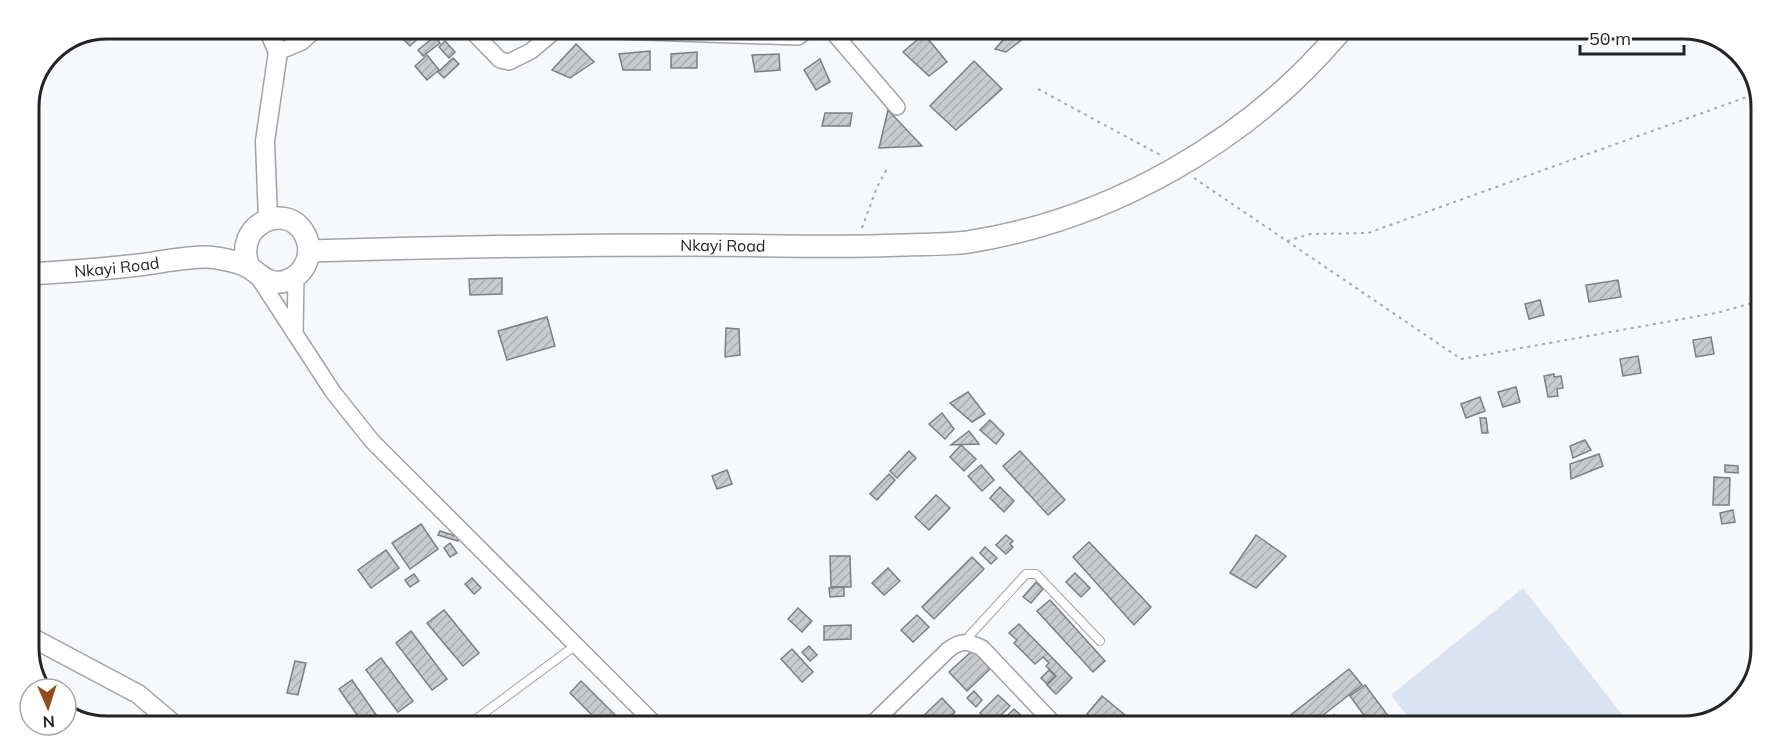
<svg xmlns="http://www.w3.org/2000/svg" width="1790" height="755" font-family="Mulish,sans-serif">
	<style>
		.green { fill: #dae3f2 }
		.building { fill: url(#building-hatch); stroke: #7d7f82; stroke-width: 1.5 }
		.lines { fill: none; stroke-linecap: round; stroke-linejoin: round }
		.service-casing { stroke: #a1a3a6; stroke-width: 10 }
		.minor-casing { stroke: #a1a3a6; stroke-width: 18 }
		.tertiary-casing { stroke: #a1a3a6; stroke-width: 21 }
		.secondary-casing { stroke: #a1a3a6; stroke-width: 24 }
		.path { stroke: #a6a8aa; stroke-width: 2; stroke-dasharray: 3 4.5; stroke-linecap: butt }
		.service { stroke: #fff; stroke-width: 8 }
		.minor { stroke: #fff; stroke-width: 15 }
		.tertiary { stroke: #fff; stroke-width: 18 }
		.secondary { stroke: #fff; stroke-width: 21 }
		.labels { text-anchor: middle; stroke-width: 4.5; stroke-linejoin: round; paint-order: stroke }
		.street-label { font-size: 16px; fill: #232425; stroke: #fff }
		.rim { fill: none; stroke: #232425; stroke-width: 3 }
	</style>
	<defs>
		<pattern id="building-hatch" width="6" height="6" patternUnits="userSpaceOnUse" patternTransform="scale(1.5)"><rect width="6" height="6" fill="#c9cbce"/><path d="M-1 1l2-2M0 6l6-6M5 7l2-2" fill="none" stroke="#acaeb1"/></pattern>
	</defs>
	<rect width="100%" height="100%" fill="#f6f8fb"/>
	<polygon class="green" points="1523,588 1631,726 1415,726 1391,695"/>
	<g class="building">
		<polygon points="394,30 427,30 410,46"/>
		<polygon points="1010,32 1029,34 1006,52 995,49"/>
		<polygon points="924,34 947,62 929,76 903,52"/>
		<polygon points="435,36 440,43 423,56 418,50"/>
		<polygon points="445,41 455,52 449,58 439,47"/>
		<polygon points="576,44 594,62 570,78 552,70"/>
		<polygon points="650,51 650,70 623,70 619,54"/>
		<polygon points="697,52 697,68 671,68 671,54"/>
		<polygon points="779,54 780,70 755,72 752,55"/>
		<polygon points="427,55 439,70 427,80 415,66"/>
		<polygon points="453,58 459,64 444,78 438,72"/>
		<polygon points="820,59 830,82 816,90 804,70"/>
		<polygon points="974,61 1002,89 956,130 930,106"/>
		<polygon points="888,110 922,146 879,148"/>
		<polygon points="825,113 852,113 850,126 822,126"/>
		<polygon points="502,278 502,294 470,295 469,279"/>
		<polygon points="1618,280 1621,297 1589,302 1586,285"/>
		<polygon points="1540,300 1544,315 1529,319 1525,304"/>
		<polygon points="547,317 555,346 507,360 498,331"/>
		<polygon points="726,328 739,329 740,355 725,357"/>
		<polygon points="1711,337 1714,354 1696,357 1693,340"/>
		<polygon points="1638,356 1641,373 1623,376 1620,359"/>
		<polygon points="1554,374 1554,377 1561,376 1563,388 1557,389 1558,396 1548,397 1544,376"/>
		<polygon points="1516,387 1520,402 1503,407 1498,392"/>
		<polygon points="968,392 985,414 972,422 950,403"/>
		<polygon points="1480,397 1485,411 1466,418 1461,404"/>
		<polygon points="942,413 954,429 945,439 929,424"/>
		<polygon points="1480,418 1486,418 1488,433 1482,433"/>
		<polygon points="990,420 1004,434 996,444 980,430"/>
		<polygon points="969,431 979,444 951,445"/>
		<polygon points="1585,440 1591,450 1573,458 1570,446"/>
		<polygon points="961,445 976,459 964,471 950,457"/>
		<polygon points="909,451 916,458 897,478 890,471"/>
		<polygon points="1020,451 1065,500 1048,515 1003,466"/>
		<polygon points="1599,454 1603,466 1571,479 1570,464"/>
		<polygon points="981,465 994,480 982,491 968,476"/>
		<polygon points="1725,465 1738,466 1738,473 1725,472"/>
		<polygon points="727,470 732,484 717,489 712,476"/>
		<polygon points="889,474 895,480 877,500 870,494"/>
		<polygon points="1714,477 1730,478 1729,505 1713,505"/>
		<polygon points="1000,487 1014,501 1004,512 990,498"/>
		<polygon points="936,495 950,508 929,530 915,517"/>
		<polygon points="1733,510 1735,522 1722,524 1720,513"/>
		<polygon points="421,524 438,549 410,569 392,543"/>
		<polygon points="440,531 459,537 458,541 438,535"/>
		<polygon points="1006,535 1013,541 1010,544 1013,547 1006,554 996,545"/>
		<polygon points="1256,535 1286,556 1256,588 1230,573"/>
		<polygon points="1089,542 1151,607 1134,625 1073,557"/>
		<polygon points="450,543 457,553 450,557 444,548"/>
		<polygon points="985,547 997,558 991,564 980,553"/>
		<polygon points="386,550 399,568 371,588 358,570"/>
		<polygon points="830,556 850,556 851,587 831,587"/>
		<polygon points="972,557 984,569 934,619 922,607"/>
		<polygon points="888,568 900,581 884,595 872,583"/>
		<polygon points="1075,573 1090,588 1081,597 1066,582"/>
		<polygon points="414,574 419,581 410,587 405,580"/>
		<polygon points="472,578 481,588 474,594 465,584"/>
		<polygon points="1036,582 1043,589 1031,603 1023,597"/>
		<polygon points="844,587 844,596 830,597 829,588"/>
		<polygon points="1050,600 1105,661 1093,672 1037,611"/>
		<polygon points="798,608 812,621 802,632 788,619"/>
		<polygon points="444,610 479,653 463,666 427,623"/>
		<polygon points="917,615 929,627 913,642 901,630"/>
		<polygon points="1019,624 1072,678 1056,694 1047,685 1056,676 1046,666 1049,663 1043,657 1035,664 1014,643 1017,640 1009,633"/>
		<polygon points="851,625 851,639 824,640 824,626"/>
		<polygon points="411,631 447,679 432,690 396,643"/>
		<polygon points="809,646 817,655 810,661 802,652"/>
		<polygon points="792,649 813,672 802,682 781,659"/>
		<polygon points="973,650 990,669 967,691 949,672"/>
		<polygon points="381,658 413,701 398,712 366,670"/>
		<polygon points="295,661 306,663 298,695 287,693"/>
		<polygon points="1349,669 1362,685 1310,725 1278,725"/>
		<polygon points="1049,670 1055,676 1047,684 1041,678"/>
		<polygon points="352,680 381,722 362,722 339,689"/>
		<polygon points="581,681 622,722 621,723 600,723 570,693"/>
		<polygon points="1365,685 1395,725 1371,725 1350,696"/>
		<polygon points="974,691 982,700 976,707 967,698"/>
		<polygon points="998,695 1010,706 992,724 980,713"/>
		<polygon points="1102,696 1137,725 1100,724 1087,714"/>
		<polygon points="942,698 955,712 943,724 915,724"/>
		<polygon points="1014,709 1028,722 999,724"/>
		<polygon points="1334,715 1340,725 1322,725"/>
	</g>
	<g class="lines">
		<defs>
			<g id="service">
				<polyline points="967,641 970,635 1026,574 1036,574 1100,641"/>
				<polyline points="472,722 576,645"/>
			</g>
			<g id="minor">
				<polyline points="471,30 500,60 509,62 531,51 556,30"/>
				<polyline points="586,30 798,37 806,31"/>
				<polyline points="832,31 897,107"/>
				<polyline points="278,52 302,42 316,29"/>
				<polyline points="258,277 333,392 372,441 654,723"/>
				<polyline points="295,334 296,277"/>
				<path d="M 872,724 L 948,650 C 961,640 967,641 982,648 L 1054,724"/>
			</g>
			<g id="tertiary">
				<polyline points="268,219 265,141 278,52 268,29"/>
				<polyline points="29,636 138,694 170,721"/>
			</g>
			<g id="secondary">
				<path id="s1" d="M 309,251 C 437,247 565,245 694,245 C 763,245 833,248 902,245 C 924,244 947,245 968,242 C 1109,220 1247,142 1339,33"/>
				<path id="s2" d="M 29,274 C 62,272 95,270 129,266 C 154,264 180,257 206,257 C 216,257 241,262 250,268 C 262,276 269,286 286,281 C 306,274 315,252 304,233 C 285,200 232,226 249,267"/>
			</g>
		</defs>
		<use href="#service" class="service-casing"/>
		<use href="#minor" class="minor-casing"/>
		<use href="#tertiary" class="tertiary-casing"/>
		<use href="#secondary" class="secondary-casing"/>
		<g class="path">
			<polyline points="1038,89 1162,156"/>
			<polyline points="1194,178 1461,359 1721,312 1759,301"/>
			<polyline points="862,228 877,187 887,169"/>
			<polyline points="1287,241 1310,234 1368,233 1758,93"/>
			<polyline points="77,720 97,716 123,721"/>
		</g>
		<use href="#service" class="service"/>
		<use href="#minor" class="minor"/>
		<use href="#tertiary" class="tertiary"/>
		<use href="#secondary" class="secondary"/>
	</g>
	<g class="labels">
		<g class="street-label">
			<text dy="6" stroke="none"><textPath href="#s1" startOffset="414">Nkayi Road</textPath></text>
			<text dy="6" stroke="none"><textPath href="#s2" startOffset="88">Nkayi Road</textPath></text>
		</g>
	</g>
	<path d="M0 0H1790V755H0ZM107 39H1683A68 68 0 0 1 1751 107V648A68 68 0 0 1 1683 716H107A68 68 0 0 1 39 648V107A68 68 0 0 1 107 39Z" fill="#fff" fill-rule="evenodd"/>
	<path class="rim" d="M107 39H1683A68 68 0 0 1 1751 107V648A68 68 0 0 1 1683 716H107A68 68 0 0 1 39 648V107A68 68 0 0 1 107 39Z"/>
	<g transform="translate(48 707) rotate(177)"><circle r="28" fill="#ffffff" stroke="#a7a7a8" stroke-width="1.5"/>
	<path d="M0-4.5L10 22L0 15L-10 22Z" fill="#914d21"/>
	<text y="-9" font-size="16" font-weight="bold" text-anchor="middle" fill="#232425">N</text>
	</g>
	<path d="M1580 45v9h104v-9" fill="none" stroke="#232425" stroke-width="3"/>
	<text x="1589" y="45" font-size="18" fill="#232425" stroke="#ffffff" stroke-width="4.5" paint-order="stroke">50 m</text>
</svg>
